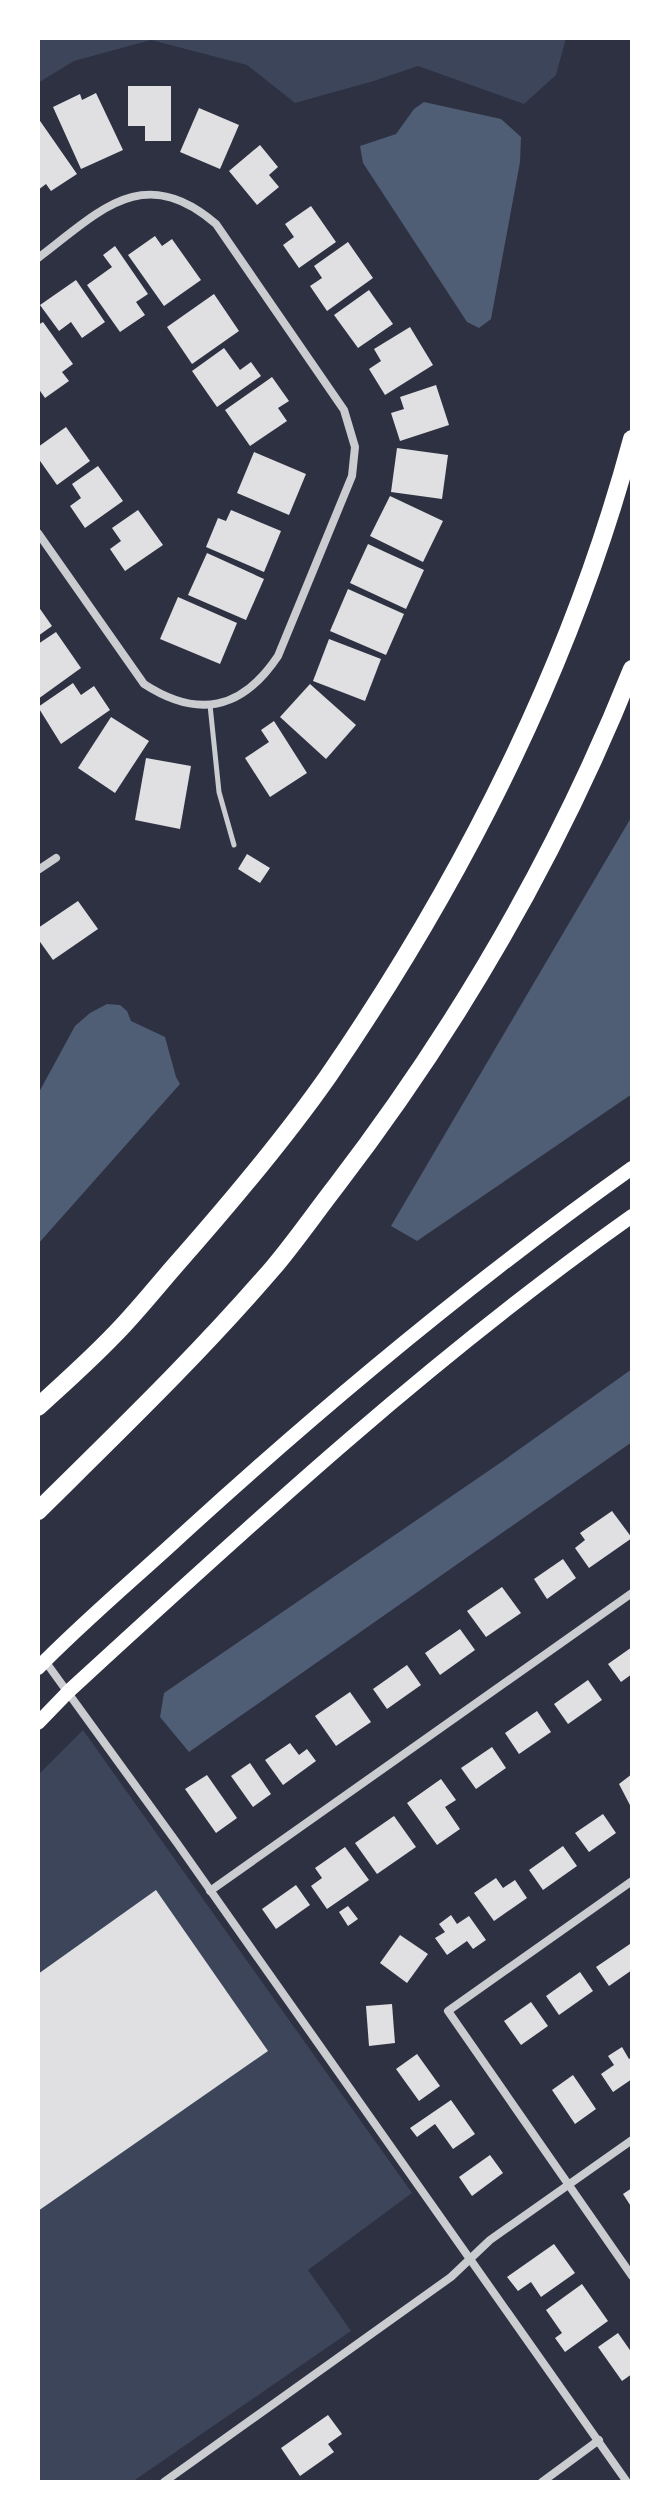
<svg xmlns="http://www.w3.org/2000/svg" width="670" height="2520" font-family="'DejaVu Sans',sans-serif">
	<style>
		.green { fill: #3c4559 }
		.water { fill: #4f5d75 }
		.building { fill: #e0e0e3 }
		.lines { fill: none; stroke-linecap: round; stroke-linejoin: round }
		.service { stroke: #caccd0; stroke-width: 5 }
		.minor { stroke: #caccd0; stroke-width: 8 }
		.secondary { stroke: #fff; stroke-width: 14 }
		.motorway { stroke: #fff; stroke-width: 18 }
	</style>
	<rect width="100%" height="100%" fill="#2d3142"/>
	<g class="green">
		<polygon points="38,38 566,38 556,75 524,104 418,66 374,81 295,103 247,65 151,40 74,61 38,83"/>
		<polygon points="83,1730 412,2193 308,2270 351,2331 132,2482 38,2482 38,1775"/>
	</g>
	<g class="water">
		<polygon points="424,102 501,119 521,137 520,162 491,319 479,328 467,322 363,163 360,146 396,134 414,109"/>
		<polygon points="632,816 632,1094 417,1241 391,1226"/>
		<polygon points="107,1004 120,1005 127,1011 131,1021 165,1037 176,1077 180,1084 38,1244 38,1094 75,1026 90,1013"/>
		<polygon points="632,1369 632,1442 189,1752 160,1717 164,1693 500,1463"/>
	</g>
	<g class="building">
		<polygon points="128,86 171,86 171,141 145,141 145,126 128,126"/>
		<polygon points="96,93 123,150 81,169 53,107 80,94 82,100"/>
		<polygon points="199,108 239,125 220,169 180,152"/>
		<polygon points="38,118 77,174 51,191 46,184 38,190"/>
		<polygon points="260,145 278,167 269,175 279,187 257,205 229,171"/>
		<polygon points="311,206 336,242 299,268 283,245 294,237 285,224"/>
		<polygon points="155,236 162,246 172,239 201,280 164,306 128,255"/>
		<polygon points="348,242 373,278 327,311 310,286 322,278 314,266"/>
		<polygon points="115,246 148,294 136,302 145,315 120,332 87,285 112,267 103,255"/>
		<polygon points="76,280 105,322 82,338 71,322 59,331 40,305"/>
		<polygon points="369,290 393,324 358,348 334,315"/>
		<polygon points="214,294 239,331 192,364 167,327"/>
		<polygon points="43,322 73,364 62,372 69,381 45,398 38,388 38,325"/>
		<polygon points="410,327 433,365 385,395 369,369 381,361 374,349"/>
		<polygon points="224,348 240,370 251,362 261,376 217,407 192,371"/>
		<polygon points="272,377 289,401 278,408 287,421 250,446 225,410"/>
		<polygon points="436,385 449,425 400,441 391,413 404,409 400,397"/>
		<polygon points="66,427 90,461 57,485 38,458 38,447"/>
		<polygon points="397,448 448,455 442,499 391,492"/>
		<polygon points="254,452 306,474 289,515 237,493"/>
		<polygon points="98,466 123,501 85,528 70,506 81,498 72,484"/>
		<polygon points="390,496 443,521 423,562 370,536"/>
		<polygon points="138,510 163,545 125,571 110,549 121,541 112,528"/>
		<polygon points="231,510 281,531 264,572 206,547 218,518 226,521"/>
		<polygon points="368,544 424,570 406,609 350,583"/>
		<polygon points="207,553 264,579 246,620 188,595"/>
		<polygon points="348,589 404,614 386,655 330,631"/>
		<polygon points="178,597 237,623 220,664 160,639"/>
		<polygon points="38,606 52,626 38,636"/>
		<polygon points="56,632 81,668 38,699 38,644"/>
		<polygon points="329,639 381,659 365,701 313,681"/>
		<polygon points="73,683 81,695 94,686 110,710 61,744 38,707"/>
		<polygon points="310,684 356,725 326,759 280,717"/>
		<polygon points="111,717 149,741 115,793 78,768"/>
		<polygon points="274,721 307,773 270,797 245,758 269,742 261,730"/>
		<polygon points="146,758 191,766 180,829 135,820"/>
		<polygon points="247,854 270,868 260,883 238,869"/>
		<polygon points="78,901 98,929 53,960 38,939 38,928"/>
		<polygon points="612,1511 632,1538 589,1568 575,1548 585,1540 580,1533"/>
		<polygon points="563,1559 576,1578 547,1599 534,1579"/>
		<polygon points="502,1587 521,1613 486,1637 467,1611"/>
		<polygon points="460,1629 475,1650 440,1675 425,1653"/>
		<polygon points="632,1647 632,1674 621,1682 608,1664"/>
		<polygon points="407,1665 421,1685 387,1709 373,1689"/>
		<polygon points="588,1680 602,1700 568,1724 554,1704"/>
		<polygon points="350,1692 371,1722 336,1746 315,1716"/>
		<polygon points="537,1711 551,1732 519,1754 505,1733"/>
		<polygon points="290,1743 299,1755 307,1749 316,1761 283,1785 265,1760"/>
		<polygon points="492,1747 506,1768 476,1789 461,1768"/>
		<polygon points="250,1763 271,1794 253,1807 231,1776"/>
		<polygon points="632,1774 632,1809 619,1784"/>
		<polygon points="207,1775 237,1818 216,1833 185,1789"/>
		<polygon points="441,1779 456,1800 445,1807 460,1829 437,1845 407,1803"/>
		<polygon points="603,1814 616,1833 589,1852 575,1833"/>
		<polygon points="394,1816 416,1847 377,1874 355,1843"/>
		<polygon points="563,1846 577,1866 543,1890 529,1870"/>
		<polygon points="345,1847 369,1880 327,1909 311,1886 322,1878 315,1868"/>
		<polygon points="496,1878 503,1888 515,1880 527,1898 494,1921 474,1893"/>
		<polygon points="296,1885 310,1905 276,1929 262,1909"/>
		<polygon points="156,1890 268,2051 38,2211 38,1974"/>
		<polygon points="348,1906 358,1919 348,1926 339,1912"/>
		<polygon points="451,1915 457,1924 469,1916 486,1940 473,1949 467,1941 447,1955 435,1938 445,1932 439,1924"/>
		<polygon points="400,1935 428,1954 407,1983 380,1963"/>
		<polygon points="630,1944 632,1970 609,1986 596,1967"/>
		<polygon points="580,1972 593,1991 559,2015 546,1996"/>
		<polygon points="531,2002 548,2026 521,2045 504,2021"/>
		<polygon points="392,2004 395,2043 369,2046 366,2006"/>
		<polygon points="622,2047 629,2059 632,2057 632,2079 613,2092 601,2074 614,2065 608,2056"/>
		<polygon points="417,2054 440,2086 419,2101 396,2069"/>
		<polygon points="573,2075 596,2109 575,2124 552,2090"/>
		<polygon points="451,2100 475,2134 453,2149 435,2124 417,2137 410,2128"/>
		<polygon points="490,2155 503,2173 472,2196 459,2177"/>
		<polygon points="632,2188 632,2208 623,2194"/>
		<polygon points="554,2244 575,2273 541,2297 531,2282 518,2291 507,2277"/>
		<polygon points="582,2284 608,2321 565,2352 555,2338 562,2333 546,2310"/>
		<polygon points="618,2333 632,2353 632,2374 622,2381 598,2347"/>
		<polygon points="328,2415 342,2434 328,2444 334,2452 300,2476 281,2448"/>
	</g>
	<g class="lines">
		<polyline class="service" points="210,705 219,792 234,845"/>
		<g class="minor">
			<path d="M 38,258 C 99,212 143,161 216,224 L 344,410 L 355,447 L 352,476 L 278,656 C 242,710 198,719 144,684 L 38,533"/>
			<polyline points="38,870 56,858"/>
			<polyline points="45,1661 177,1843 627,2482"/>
			<polyline points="632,1881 448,2011 632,2276"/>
			<polyline points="210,1891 632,1593"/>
			<polyline points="164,2482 451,2277 490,2240 632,2140"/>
			<polyline points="542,2482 599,2440"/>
		</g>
		<g class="secondary">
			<path d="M 38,1668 C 80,1625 127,1585 172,1544 C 318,1410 470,1283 632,1168"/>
			<path d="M 38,1723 L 69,1691 C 250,1525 431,1358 632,1216"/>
		</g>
		<g class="motorway">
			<path d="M 38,1407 C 63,1384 89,1361 113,1336 C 134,1315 153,1291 173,1268 C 226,1208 283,1141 329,1075 C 461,882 571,666 632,439"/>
			<path d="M 38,1511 C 118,1432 200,1353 273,1268 C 295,1242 315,1213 336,1186 C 457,1028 558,854 632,669"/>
		</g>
	</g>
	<rect width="670" height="2520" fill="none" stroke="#ffffff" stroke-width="80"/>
</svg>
